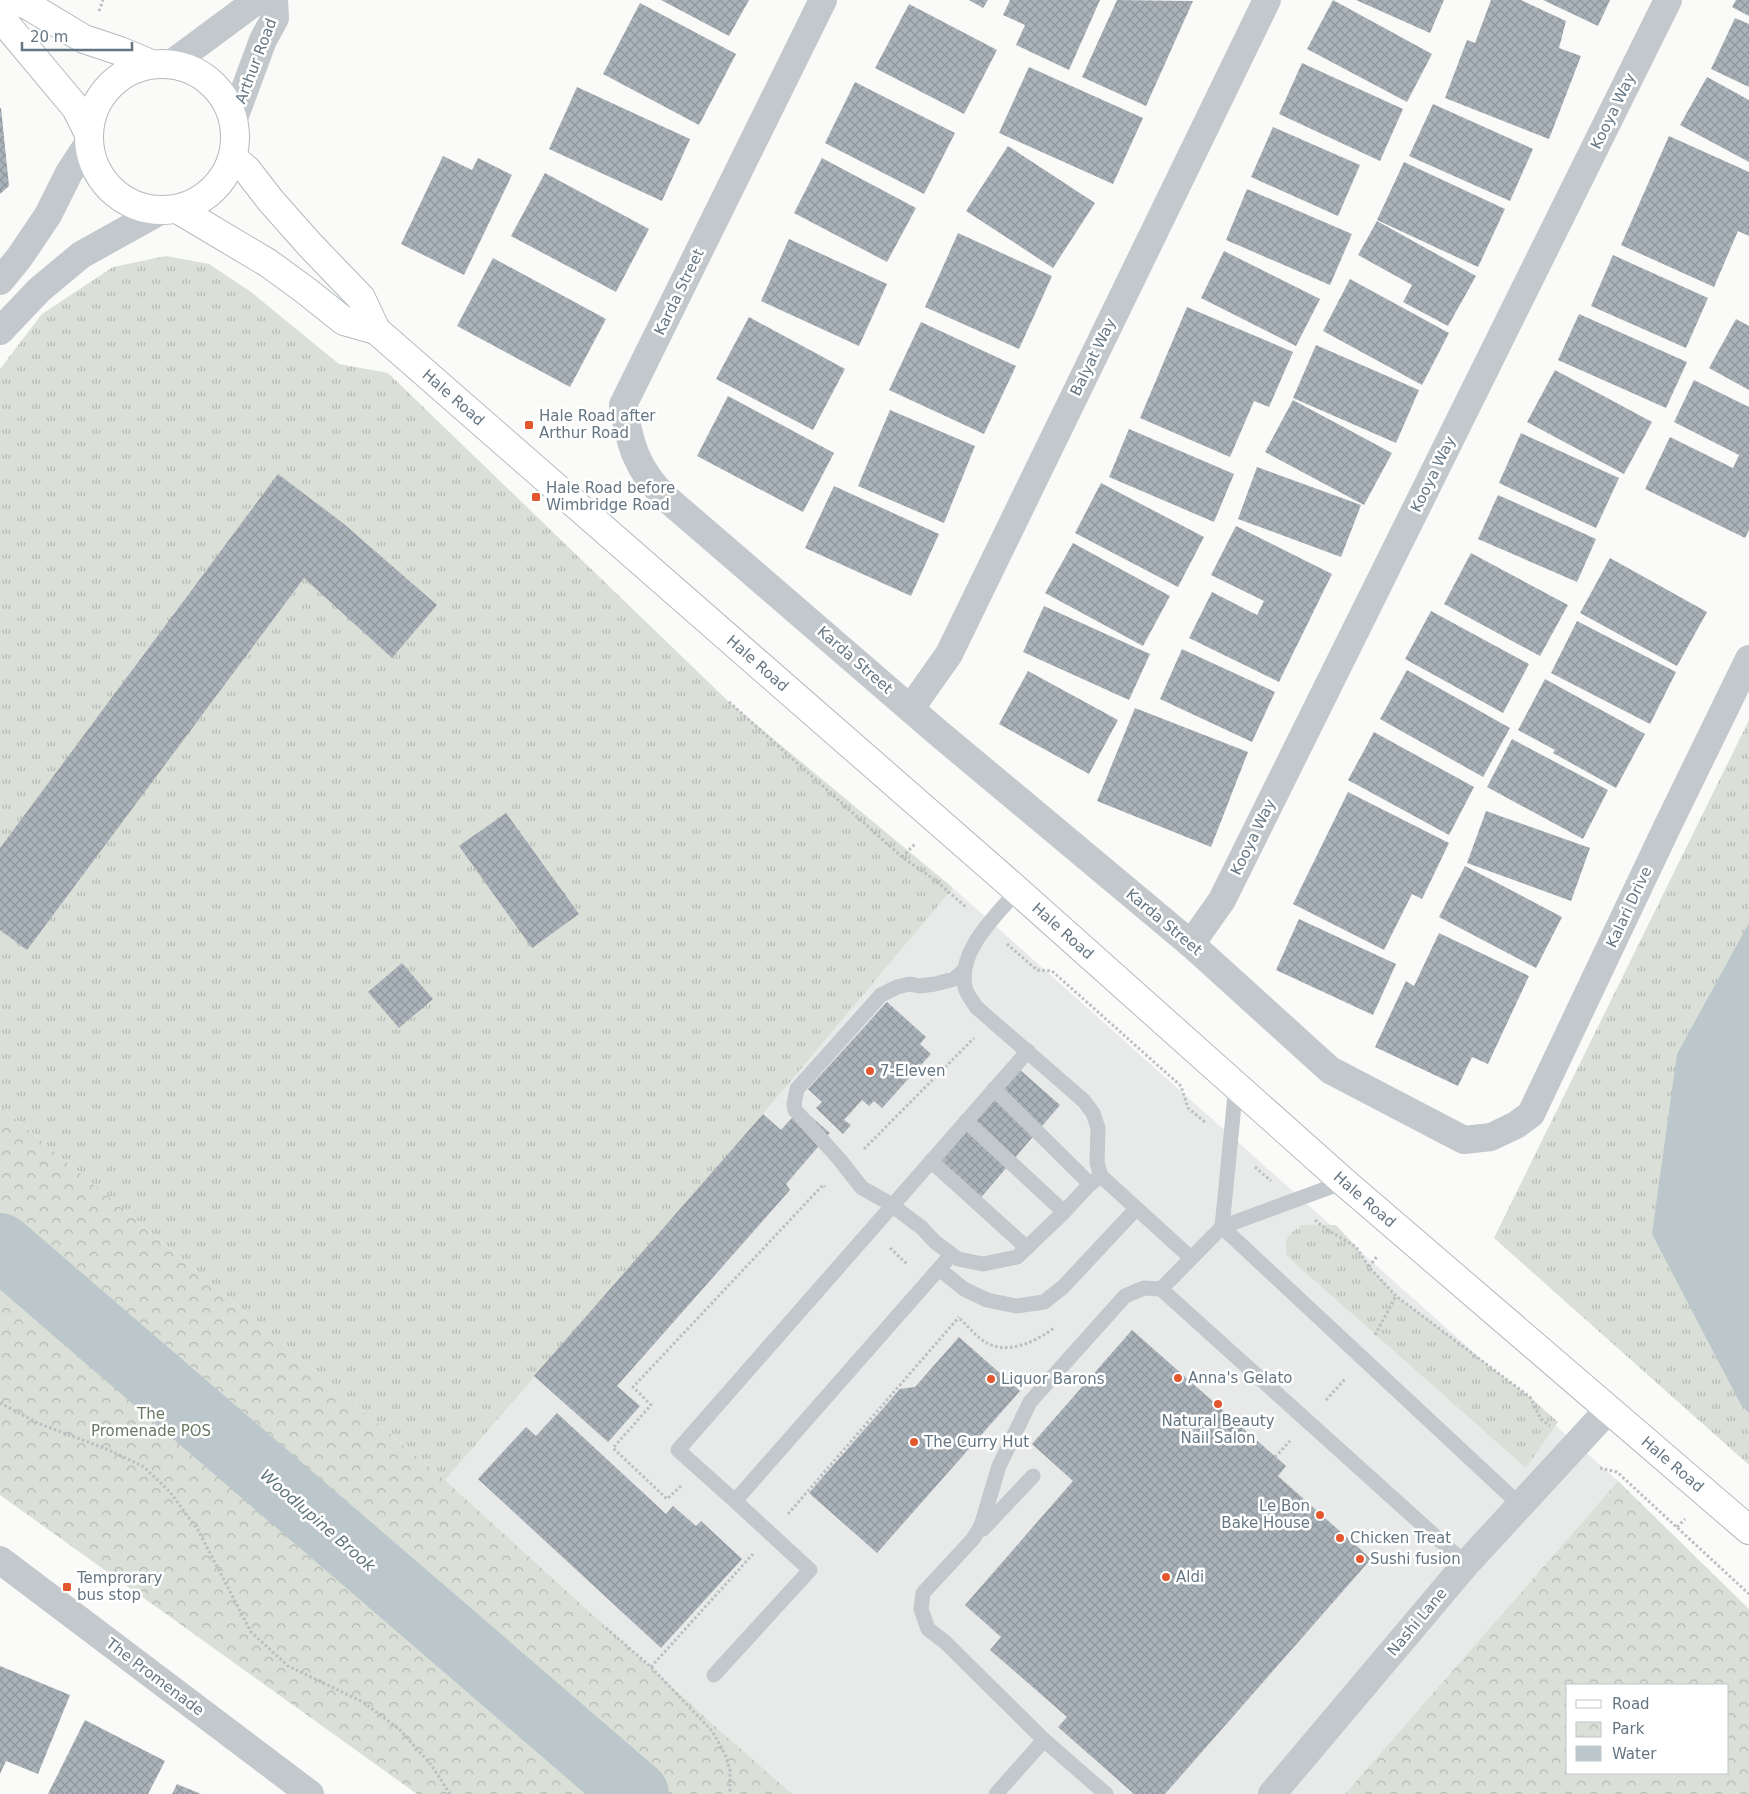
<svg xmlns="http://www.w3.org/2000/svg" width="1749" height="1794" font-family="'DejaVu Sans',sans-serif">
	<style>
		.built { fill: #e8e9e9 }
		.grass { fill: url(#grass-tufts) }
		.park { fill: url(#park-crowns); fill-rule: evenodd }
		.water { fill: #bbc7cb }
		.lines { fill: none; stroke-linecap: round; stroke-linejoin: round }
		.river { stroke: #bbc7cb; stroke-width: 66 }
		.building { fill: url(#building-cross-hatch) }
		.secondary-casing { stroke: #b3babf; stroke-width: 30 }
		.path { stroke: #bbbfc2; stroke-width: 3; stroke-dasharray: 2.5 2.5; stroke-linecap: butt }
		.lane { stroke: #c3c8cc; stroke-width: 15 }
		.street { stroke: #c3c8cc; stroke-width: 28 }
		.secondary { stroke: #fff; stroke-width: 28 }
		.poi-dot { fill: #e4572e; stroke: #fff; stroke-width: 2 }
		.labels { text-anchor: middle; stroke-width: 5; stroke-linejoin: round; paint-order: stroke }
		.street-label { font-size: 15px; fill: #657683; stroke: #fff }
		.poi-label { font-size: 15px; fill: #657683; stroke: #fff; text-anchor: start }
		.park-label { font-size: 15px; fill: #687a64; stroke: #fff }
		.water-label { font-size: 16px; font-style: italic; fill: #60757c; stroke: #fff }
	</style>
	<defs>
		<pattern id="grass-tufts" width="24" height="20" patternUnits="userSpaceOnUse" patternTransform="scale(1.25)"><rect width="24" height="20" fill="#dadfd7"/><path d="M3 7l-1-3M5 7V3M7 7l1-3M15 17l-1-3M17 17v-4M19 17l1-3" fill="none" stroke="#b4b9b4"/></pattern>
		<pattern id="park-crowns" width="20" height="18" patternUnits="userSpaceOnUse" patternTransform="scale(1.25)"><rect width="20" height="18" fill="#dadfd7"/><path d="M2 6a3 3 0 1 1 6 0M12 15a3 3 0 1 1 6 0" fill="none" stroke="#b4b9b4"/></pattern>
		<pattern id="building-cross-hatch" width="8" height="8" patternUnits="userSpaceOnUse" patternTransform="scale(1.25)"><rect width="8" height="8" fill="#aab3b9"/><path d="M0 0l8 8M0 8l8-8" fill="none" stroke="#8e969c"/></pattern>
	</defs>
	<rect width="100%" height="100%" fill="#fafaf8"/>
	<polygon class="built" points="953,888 1618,1481 1345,1794 792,1794 725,1735 445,1480 763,1114"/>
	<g class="grass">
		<polygon points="166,256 209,264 251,292 339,364 388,373 729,702 953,888 763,1114 445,1480 0,1106 0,369 42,314 113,267"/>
		<polygon points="1749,720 1749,1465 1494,1238"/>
		<path d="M 1302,1225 L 1336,1225 L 1356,1247 L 1369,1267 L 1396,1296 L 1530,1397 L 1558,1422 L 1526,1468 L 1287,1256 C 1283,1238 1288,1235 1302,1225 Z"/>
	</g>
	<g class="park">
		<polygon points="0,1106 445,1480 725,1735 792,1794 417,1794 0,1495"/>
		<path d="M 1618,1481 L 1749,1609 L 1749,1794 L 1345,1794 ZM 1728,1685 L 1728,1773 L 1568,1773 L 1568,1685 Z"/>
	</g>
	<polygon class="water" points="1749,923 1749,1413 1740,1403 1652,1234 1677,1054"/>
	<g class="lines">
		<polyline class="river" points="0,1246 636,1794"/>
	</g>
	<g class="building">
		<polygon points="661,0 749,0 729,36"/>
		<polygon points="969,0 988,0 983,8"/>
		<polygon points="1010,0 1100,0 1069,70 1016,45 1025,25 1003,15"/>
		<polygon points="1117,0 1193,1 1146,106 1082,77"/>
		<polygon points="1333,0 1432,54 1407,102 1307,49"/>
		<polygon points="1356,0 1444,0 1430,33"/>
		<polygon points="1491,0 1521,0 1566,21 1559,48 1581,56 1549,139 1445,98 1467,40 1475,43"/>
		<polygon points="1543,0 1610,0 1598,26"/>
		<polygon points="1736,0 1749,0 1749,16 1732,7"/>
		<polygon points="640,3 736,54 699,125 603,74"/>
		<polygon points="909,4 997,50 964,114 875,68"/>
		<polygon points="1735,18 1749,24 1749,87 1711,69"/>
		<polygon points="1302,63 1403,109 1380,161 1279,114"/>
		<polygon points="1029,67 1143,118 1113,184 999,133"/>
		<polygon points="1707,77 1749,100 1749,162 1680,125"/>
		<polygon points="855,82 955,133 924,194 825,143"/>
		<polygon points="577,87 690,139 662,201 549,149"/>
		<polygon points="1433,104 1533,149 1510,201 1409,156"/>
		<polygon points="0,108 1,108 9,186 0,194"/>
		<polygon points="1273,127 1360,165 1338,216 1251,177"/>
		<polygon points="1669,136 1749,172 1749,236 1738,231 1714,287 1621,245"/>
		<polygon points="1008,146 1095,203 1053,268 966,211"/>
		<polygon points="443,156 472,170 478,158 512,175 464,275 401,244"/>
		<polygon points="822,158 916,208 887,262 794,213"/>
		<polygon points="1404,162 1505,209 1478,267 1377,220"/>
		<polygon points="545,173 649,229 616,292 511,236"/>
		<polygon points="1247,189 1352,234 1330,285 1226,240"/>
		<polygon points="1377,221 1476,276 1448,326 1403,302 1412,285 1358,255"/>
		<polygon points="958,233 1052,276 1019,349 925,307"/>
		<polygon points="789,239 887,284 859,346 761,301"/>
		<polygon points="1224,251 1320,299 1296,346 1201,298"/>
		<polygon points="1613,255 1708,298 1686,348 1591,306"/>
		<polygon points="493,258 606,319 570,387 457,326"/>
		<polygon points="1350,279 1449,333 1422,385 1323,331"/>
		<polygon points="1187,307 1293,352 1269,407 1254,401 1230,457 1140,418"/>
		<polygon points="1579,314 1687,362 1666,408 1558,360"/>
		<polygon points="749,317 845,369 813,430 716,379"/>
		<polygon points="1736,319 1749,326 1749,390 1709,368"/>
		<polygon points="921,322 1016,366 984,434 889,390"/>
		<polygon points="1316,345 1419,390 1396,443 1293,398"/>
		<polygon points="1555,370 1652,422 1624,474 1527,422"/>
		<polygon points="1694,380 1749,407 1749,530 1745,538 1645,489 1670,437 1733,468 1739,455 1674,422"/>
		<polygon points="728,396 834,453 803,512 697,456"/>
		<polygon points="1293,400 1392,453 1364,505 1265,452"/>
		<polygon points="890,410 975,446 944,523 858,486"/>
		<polygon points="1129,429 1234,474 1214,522 1109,477"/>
		<polygon points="1521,433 1619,478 1596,528 1499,483"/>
		<polygon points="1257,467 1361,505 1341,557 1238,519"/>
		<polygon points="278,474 344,524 437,605 392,658 304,578 27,950 0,930 0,848"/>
		<polygon points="1101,483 1204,537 1178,587 1075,533"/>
		<polygon points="834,486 939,534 911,596 805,548"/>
		<polygon points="1498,495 1596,539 1577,582 1478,539"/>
		<polygon points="1236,526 1332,574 1279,682 1189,638 1212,592 1257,615 1264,601 1211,575"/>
		<polygon points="1073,543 1170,596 1143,646 1045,593"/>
		<polygon points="1471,553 1568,605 1540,656 1444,604"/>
		<polygon points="1610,558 1707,612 1677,666 1580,613"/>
		<polygon points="1044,606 1150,654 1129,700 1023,652"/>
		<polygon points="1431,611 1529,664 1503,713 1405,659"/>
		<polygon points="1577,621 1676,672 1650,724 1551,673"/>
		<polygon points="1182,649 1275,692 1252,742 1160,699"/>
		<polygon points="1407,670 1510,728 1483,777 1380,719"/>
		<polygon points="1028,671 1118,720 1089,774 999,724"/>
		<polygon points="1545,679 1645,734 1616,788 1553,753 1555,750 1518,730"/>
		<polygon points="1135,708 1248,752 1211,847 1097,801"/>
		<polygon points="1374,732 1474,787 1449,835 1348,780"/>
		<polygon points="1512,739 1608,790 1583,839 1487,787"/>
		<polygon points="1348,792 1449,843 1422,899 1412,894 1384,950 1293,904"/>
		<polygon points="1486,811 1590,848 1571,901 1467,863"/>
		<polygon points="506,813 579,914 532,948 459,846"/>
		<polygon points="1465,866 1562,917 1536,968 1439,917"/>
		<polygon points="1299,919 1396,964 1373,1015 1276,970"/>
		<polygon points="1439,933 1529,976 1488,1064 1472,1057 1458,1086 1375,1047 1406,981 1414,986"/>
		<polygon points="402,963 433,999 399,1028 368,992"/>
		<polygon points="887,1002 926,1037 920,1044 931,1054 882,1108 874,1101 869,1106 862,1100 844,1120 851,1125 843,1134 816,1108 822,1102 808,1089"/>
		<polygon points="1019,1069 1060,1105 973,1207 931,1171"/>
		<polygon points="801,1108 830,1133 786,1184 790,1190 617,1386 640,1406 608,1442 534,1376 763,1114 781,1130"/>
		<polygon points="1132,1330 1286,1466 1278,1476 1371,1559 1165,1794 1134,1794 1058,1727 1067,1717 990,1650 1001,1637 965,1605 1073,1481 1032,1444"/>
		<polygon points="959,1337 1020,1391 877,1553 809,1493 900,1389 915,1387"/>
		<polygon points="557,1413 666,1514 673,1506 696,1526 701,1521 742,1559 661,1648 478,1479 526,1427 536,1436"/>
		<polygon points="0,1666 70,1695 38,1774 6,1761 0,1774"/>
		<polygon points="85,1720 165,1761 148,1794 48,1794"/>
		<polygon points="177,1784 201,1794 172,1794"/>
	</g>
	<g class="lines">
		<defs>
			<g id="secondary">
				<polyline points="13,0 29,6 84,39 120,51 151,64"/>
				<polyline points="0,17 76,108 88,132"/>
				<circle cx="162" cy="137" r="73"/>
				<path id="s1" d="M 233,158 L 247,170 L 271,201 L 310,245 L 361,298 L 376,330 L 1010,884 L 1344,1182 L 1749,1530"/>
				<polyline points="179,210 268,263 305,290 344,321 376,330"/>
			</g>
		</defs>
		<use href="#secondary" class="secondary-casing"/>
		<g class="path">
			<polyline points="99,11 103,0"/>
			<polyline points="729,702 902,857 935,880 967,908"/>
			<polyline points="902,857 915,844"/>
			<polyline points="1007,944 1037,970 1052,971 1181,1086 1188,1108 1206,1123"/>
			<polyline points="864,1149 974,1038"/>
			<polyline points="1255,1167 1271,1181"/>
			<polyline points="1315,1220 1326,1229 1356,1247 1369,1267 1396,1296 1530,1397 1541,1419 1550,1426"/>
			<polyline points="890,1248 907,1264"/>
			<polyline points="1369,1267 1378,1255"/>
			<path d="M 960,1319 C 968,1326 977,1338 987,1343 C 1008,1355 1037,1341 1054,1328"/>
			<polyline points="1375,1335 1396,1296"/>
			<polyline points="1326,1400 1345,1379"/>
			<polyline points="0,1403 40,1424 109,1450 144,1467 170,1492 198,1530 251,1632 288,1666 363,1702 400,1730 432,1766 450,1794"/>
			<polyline points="1275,1457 1290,1441"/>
			<polyline points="1600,1468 1617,1472 1749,1594"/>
			<polyline points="681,1486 667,1499 613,1448 651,1405 633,1387 823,1185 825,1187"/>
			<polyline points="788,1514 959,1317"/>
			<polyline points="1677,1527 1685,1519"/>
			<polyline points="606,1628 651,1667 712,1731 725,1754 730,1771 730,1794"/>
			<polyline points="651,1667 753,1554"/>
		</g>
		<g class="lane">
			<path d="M 1017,891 C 995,917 958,950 965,987 C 966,994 973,1001 976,1007 L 1084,1101 L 1093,1113 L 1098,1128 L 1097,1163 L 1101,1176 L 1191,1258"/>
			<polyline points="963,971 954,979 935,984 919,986 910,984 897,987 881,995 797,1089 794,1104 795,1110 840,1160 862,1188 889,1203 922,1228 935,1242 958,1259 983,1264 1017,1257 1064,1212 1090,1184 1101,1176"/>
			<polyline points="1236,1085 1222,1227 1344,1182"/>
			<polyline points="994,1089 1090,1184"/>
			<polyline points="966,1121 1064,1212"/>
			<polyline points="931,1161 1027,1248"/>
			<polyline points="951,1255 735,1501 678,1450 1028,1051"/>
			<polyline points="939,1269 964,1289 987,1300 1016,1306 1044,1302 1063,1287 1136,1209"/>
			<polyline points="1161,1289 1222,1227 1520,1505"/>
			<polyline points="983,1529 1033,1476"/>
			<polyline points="714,1675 810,1570 735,1501"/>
			<polyline points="996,1794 1044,1740"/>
			<polyline points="1106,1794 1044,1740 945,1642 928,1629 921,1609 923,1593 973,1539 981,1526 999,1466 1030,1402 1125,1296 1144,1288 1161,1289 1466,1564"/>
		</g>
		<g class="street">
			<path d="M 823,0 L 623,405 C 630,444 636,469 666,498 L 936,731 L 1191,944 L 1330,1070 L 1464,1140 L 1491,1137 L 1516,1125 L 1531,1114 L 1668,825 L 1749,659"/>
			<polyline points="171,64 252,4 260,0"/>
			<polyline points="233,121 263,40 275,18 274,0"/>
			<polyline points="0,281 19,258 48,215 69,173 88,144"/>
			<polyline points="0,331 39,290 81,255 160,211"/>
			<polyline points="911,708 949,654 1267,0"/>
			<polyline points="1191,944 1222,900 1668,0"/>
			<polyline points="0,1560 310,1794"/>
			<polyline points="1272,1794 1466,1564 1608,1410"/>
		</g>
		<use href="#secondary" class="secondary"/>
	</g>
	<g class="poi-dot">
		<rect x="524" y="420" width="10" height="10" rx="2.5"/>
		<rect x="531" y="492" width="10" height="10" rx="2.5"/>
		<circle cx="870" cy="1071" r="5"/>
		<circle cx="1178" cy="1378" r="5"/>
		<circle cx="991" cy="1379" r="5"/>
		<circle cx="1218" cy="1404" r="5"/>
		<circle cx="914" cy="1442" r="5"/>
		<circle cx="1320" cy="1515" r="5"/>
		<circle cx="1340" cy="1538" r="5"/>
		<circle cx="1360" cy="1559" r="5"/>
		<circle cx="1166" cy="1577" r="5"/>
		<rect x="62" y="1582" width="10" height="10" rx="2.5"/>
	</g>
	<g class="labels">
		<g class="street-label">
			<text transform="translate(256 61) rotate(-69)" y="5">Arthur Road</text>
			<text transform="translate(1613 111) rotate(-64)" y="5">Kooya Way</text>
			<text transform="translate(679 292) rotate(-64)" y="5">Karda Street</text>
			<text transform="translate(1093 357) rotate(-64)" y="5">Balyat Way</text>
			<text dy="5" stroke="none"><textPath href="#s1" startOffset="328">Hale Road</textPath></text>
			<text transform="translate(1433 474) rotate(-64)" y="5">Kooya Way</text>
			<text transform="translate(855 660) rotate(41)" y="5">Karda Street</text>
			<text dy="5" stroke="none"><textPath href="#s1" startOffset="732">Hale Road</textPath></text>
			<text transform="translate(1253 837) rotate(-64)" y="5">Kooya Way</text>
			<text transform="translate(1629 907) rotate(-65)" y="5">Kalari Drive</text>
			<text transform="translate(1164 922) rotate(40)" y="5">Karda Street</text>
			<text dy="5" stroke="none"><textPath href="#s1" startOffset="1138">Hale Road</textPath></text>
			<text dy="5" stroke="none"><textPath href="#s1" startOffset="1542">Hale Road</textPath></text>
			<text dy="5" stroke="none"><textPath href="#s1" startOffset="1948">Hale Road</textPath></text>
			<text transform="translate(1417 1622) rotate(-50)" y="5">Nashi Lane</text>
			<text transform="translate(155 1677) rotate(37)" y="5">The Promenade</text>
		</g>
		<g class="poi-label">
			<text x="539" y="421">Hale Road after<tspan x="539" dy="17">Arthur Road</tspan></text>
			<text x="546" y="493">Hale Road before<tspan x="546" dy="17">Wimbridge Road</tspan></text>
			<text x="880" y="1076">7-Eleven</text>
			<text x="1188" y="1383">Anna's Gelato</text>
			<text x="1001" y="1384">Liquor Barons</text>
			<text x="1218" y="1426" text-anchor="middle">Natural Beauty<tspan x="1218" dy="17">Nail Salon</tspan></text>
			<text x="924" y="1447">The Curry Hut</text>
			<text x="1310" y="1511" text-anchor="end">Le Bon<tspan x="1310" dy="17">Bake House</tspan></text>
			<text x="1350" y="1543">Chicken Treat</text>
			<text x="1370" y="1564">Sushi fusion</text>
			<text x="1176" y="1582">Aldi</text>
			<text x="77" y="1583">Temprorary<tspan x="77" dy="17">bus stop</tspan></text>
		</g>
		<g class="park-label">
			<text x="151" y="1419">The<tspan x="151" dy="17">Promenade POS</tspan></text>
		</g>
		<g class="water-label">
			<text transform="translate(318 1520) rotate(41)" y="6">Woodlupine Brook</text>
		</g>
	</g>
	<rect x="1566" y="1684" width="162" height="90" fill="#ffffff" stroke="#c1c8cd"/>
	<rect x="1576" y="1700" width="25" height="8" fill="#ffffff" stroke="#c1c8cd"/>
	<text x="1612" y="1709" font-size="15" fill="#657683">Road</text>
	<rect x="1576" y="1722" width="25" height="15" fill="url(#park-crowns)" stroke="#c1c8cd"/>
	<text x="1612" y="1734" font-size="15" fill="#657683">Park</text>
	<rect x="1576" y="1746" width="25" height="15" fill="#bbc7cb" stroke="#c1c8cd"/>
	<text x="1612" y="1759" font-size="15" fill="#657683">Water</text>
	<path d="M22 42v8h110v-8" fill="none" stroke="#657683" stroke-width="2.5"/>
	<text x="30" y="42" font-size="15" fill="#657683" stroke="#ffffff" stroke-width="4" paint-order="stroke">20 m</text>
</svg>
